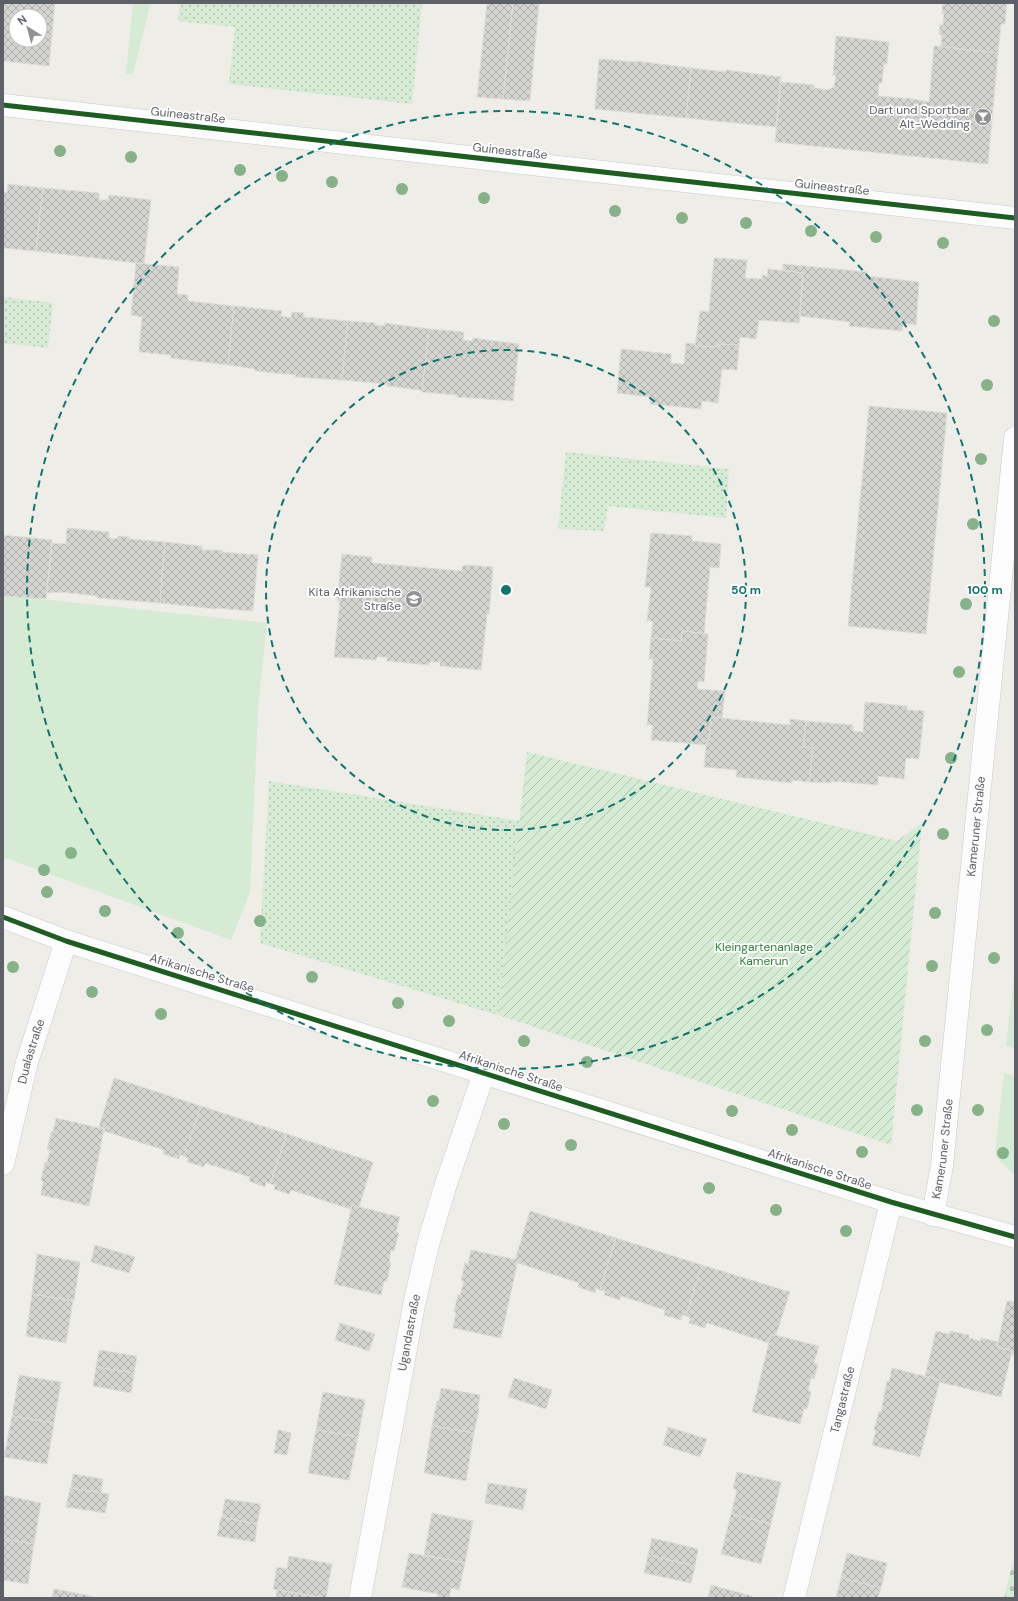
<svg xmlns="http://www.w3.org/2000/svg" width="1018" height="1601" font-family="'DM Sans',sans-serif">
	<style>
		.grass { fill: #d5ebd4 }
		.cemetery { fill: url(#cemetery-stones) }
		.park { fill: url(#park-dots) }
		.garden { fill: url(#garden-furrows) }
		.building { fill: url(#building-cross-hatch); stroke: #dddcd7; fill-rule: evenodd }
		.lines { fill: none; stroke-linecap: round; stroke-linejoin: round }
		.minor-casing { stroke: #cbcbca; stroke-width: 23 }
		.tertiary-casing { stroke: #cbcbca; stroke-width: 23 }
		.minor { stroke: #fcfcfc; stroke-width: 22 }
		.tertiary { stroke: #fcfcfc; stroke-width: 22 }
		.cycleway-casing { stroke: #fff; stroke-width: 8 }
		.cycleway { stroke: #1b5e20; stroke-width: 5 }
		.tree { fill: #86b288 }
		.ring { fill: none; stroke: #0f766e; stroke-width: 2; stroke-dasharray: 7 5 }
		.labels { text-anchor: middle; stroke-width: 3.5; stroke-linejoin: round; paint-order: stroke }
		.poi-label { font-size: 12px; fill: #5d6167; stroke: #fff; text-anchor: end }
		.street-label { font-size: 12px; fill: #5d6167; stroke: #fff }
		.park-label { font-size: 12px; fill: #30823a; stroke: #fff }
		.centre { fill: #0f766e; stroke: #fff; stroke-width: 2 }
		.ring-label { font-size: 12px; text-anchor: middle; font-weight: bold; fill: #0f766e; stroke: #fff; stroke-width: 3.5; stroke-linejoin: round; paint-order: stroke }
	</style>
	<defs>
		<pattern id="cemetery-stones" width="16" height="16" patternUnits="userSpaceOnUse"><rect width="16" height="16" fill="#d5ebd4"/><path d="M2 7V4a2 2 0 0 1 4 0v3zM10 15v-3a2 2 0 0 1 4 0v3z" fill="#b0c2b0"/></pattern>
		<pattern id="park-dots" width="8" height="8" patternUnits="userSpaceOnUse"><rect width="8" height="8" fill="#d5ebd4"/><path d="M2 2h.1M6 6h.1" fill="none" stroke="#b0c2b0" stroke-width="1.8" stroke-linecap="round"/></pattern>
		<pattern id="garden-furrows" width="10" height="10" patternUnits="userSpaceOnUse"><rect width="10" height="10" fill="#d5ebd4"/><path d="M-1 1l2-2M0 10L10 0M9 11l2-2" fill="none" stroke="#b0c2b0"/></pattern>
		<pattern id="building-cross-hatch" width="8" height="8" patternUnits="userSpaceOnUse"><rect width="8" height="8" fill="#d4d4d1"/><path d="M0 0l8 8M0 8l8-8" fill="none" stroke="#afafad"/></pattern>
	</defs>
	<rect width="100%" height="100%" fill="#eeede8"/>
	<g class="grass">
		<polygon points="133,3 151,3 133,74 126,74"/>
		<polygon points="3,595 267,623 258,710 250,892 231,940 3,857"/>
		<polygon points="1015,967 1015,1048 1006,1046"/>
		<polygon points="1004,1073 1015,1075 1015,1174 1012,1173 995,1155"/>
	</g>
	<polygon class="cemetery" points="1015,1554 1015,1598 1004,1598"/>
	<g class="park">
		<polygon points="180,3 422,3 412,104 229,84 235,27 178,21"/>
		<polygon points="3,297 53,303 48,348 3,343"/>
		<polygon points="566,452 729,469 726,518 608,506 604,531 558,529"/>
		<polygon points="269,781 520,821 498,1015 260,943"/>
	</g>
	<polygon class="garden" points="527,752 897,841 922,823 891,1145 498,1015"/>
	<g class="building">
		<path d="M 3,3 L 55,3 L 49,66 L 3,61 ZM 16,16 L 40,16 L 40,40 L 16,40 Z"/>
		<polygon points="487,3 513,3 503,99 477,97"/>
		<polygon points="513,3 539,3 530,101 503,99"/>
		<polygon points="943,3 1007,3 1005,24 1001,24 998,53 941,47 942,35 939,35 940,25 943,25 944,13 942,14"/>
		<polygon points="836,36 889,42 887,64 884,64 882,83 879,83 878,96 913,99 929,102 934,46 998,53 988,164 775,142 781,82 814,85 814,88 828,90 834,87 836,75 833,75"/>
		<polygon points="599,59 635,62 635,61 691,68 686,118 595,109"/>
		<polygon points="691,68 726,72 726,70 781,77 776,127 686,118"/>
		<polygon points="8,184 43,188 36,251 3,248 3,192 7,193"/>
		<polygon points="43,188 99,193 99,200 108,200 109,195 151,200 144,264 36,251"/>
		<polygon points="714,258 747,260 745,278 762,279 762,275 767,276 768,269 803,273 799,323 759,320 756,339 740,337 739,345 719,344 719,347 695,346 700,311 709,312"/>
		<polygon points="136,263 179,267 177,294 188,295 188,301 234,306 228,365 171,358 171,355 139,352 142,317 131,315"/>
		<polygon points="783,264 867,272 867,276 919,282 916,325 903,323 902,331 849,326 850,322 800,316 803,273 783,270"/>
		<polygon points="234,306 282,311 281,316 291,318 292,312 304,313 303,317 348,321 342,380 295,377 296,375 255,371 255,369 228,365"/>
		<polygon points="348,321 375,323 375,325 385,326 385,323 429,329 422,392 421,390 387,386 387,384 342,380"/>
		<polygon points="429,329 464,332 463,340 472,341 473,338 519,344 513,401 457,397 457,395 422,392"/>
		<polygon points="686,343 696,344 695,346 719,347 719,344 739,345 737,370 722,369 718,403 702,401 701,409 650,404 651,397 617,393 621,349 671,354 671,363 684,364"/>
		<polygon points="869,406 947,413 926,634 848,626"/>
		<polygon points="67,528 109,532 109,538 118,539 118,536 129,537 129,539 165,542 160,603 97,598 97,596 60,592 47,593 52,543 66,544"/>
		<polygon points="651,533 692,536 692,541 721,544 719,568 710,567 704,634 682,631 681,641 651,638 653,621 647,621 651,587 645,587"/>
		<polygon points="3,535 52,540 46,599 3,596"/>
		<polygon points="165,542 202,546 202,550 222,550 222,552 258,555 253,611 216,608 216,609 160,603"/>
		<polygon points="342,554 371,557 372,558 372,563 462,571 462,567 465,565 493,567 489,614 487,614 481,670 440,666 440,662 430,662 429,665 387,661 387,657 377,657 376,660 334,657 340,601 337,601"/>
		<polygon points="682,631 708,634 704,682 698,681 697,689 725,691 722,718 711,717 709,740 707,740 706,745 651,740 653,725 647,725 653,659 649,659 651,638 681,641"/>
		<polygon points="865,702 907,706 907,710 924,711 919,759 906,758 904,779 878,776 878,785 831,781 831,783 809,782 813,748 803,747 806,721 853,725 853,731 863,732"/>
		<polygon points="711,717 790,725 790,719 806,721 803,747 813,748 809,782 793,780 792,783 736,777 737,770 704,767 706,745 707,740 709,740"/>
		<polygon points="114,1078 201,1106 184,1156 180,1155 179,1159 163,1154 164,1150 104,1131 105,1128 99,1127"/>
		<polygon points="201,1106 287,1134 270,1184 266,1182 265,1187 249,1181 250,1177 205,1163 204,1167 187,1162 188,1158 184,1156"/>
		<polygon points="56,1118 104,1129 89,1206 41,1195 43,1181 41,1180 45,1162 47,1162 50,1150 47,1150 51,1132 53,1132"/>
		<polygon points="287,1134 373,1162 359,1207 352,1205 350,1209 291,1190 289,1194 274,1189 275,1185 270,1184"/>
		<polygon points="352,1205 400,1217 396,1232 399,1233 394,1251 391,1250 389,1262 391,1263 387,1281 384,1281 381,1295 334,1284"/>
		<polygon points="530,1211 616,1238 600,1290 596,1288 595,1293 578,1287 579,1283 518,1263 518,1260 515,1260"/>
		<polygon points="616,1238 702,1265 686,1316 682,1315 681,1320 664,1315 665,1310 621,1296 620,1300 604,1295 605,1291 600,1290"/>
		<polygon points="95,1245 135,1257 129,1273 91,1262"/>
		<polygon points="471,1250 518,1260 501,1338 453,1328 456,1312 454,1312 458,1294 460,1295 464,1281 461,1281 465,1263 468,1264"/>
		<polygon points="37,1254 80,1262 74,1301 32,1294"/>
		<polygon points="702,1265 790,1292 776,1335 771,1334 769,1343 707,1323 705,1328 689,1323 690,1318 686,1316"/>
		<polygon points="32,1294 73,1301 66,1343 26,1336"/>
		<polygon points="1007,1301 1015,1302 1015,1354 1011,1354 1012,1351 997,1347"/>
		<polygon points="340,1323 375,1334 369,1351 335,1340"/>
		<polygon points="936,1331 949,1334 950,1331 969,1335 969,1338 980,1341 981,1338 998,1342 997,1347 1012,1351 1001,1397 939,1382 940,1380 925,1376"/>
		<polygon points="771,1334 819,1346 814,1363 818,1364 814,1379 811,1378 808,1391 811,1392 807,1409 804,1409 800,1424 752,1412"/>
		<polygon points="99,1350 137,1356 134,1373 96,1367"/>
		<polygon points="96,1367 134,1373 131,1393 93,1386"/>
		<polygon points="892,1368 940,1380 920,1457 872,1445 876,1431 874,1430 879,1411 881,1412 887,1381 889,1382"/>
		<polygon points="19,1375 61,1382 54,1423 12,1416"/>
		<polygon points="514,1378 552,1390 546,1409 508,1397"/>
		<polygon points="441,1388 480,1395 478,1408 479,1409 474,1433 432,1426 437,1401 439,1401"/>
		<polygon points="323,1392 365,1400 358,1437 316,1430"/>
		<polygon points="12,1416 54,1423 47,1464 4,1457"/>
		<polygon points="432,1426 474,1433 466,1481 424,1473"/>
		<polygon points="668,1427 707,1439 700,1457 663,1445"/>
		<polygon points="278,1430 291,1433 287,1455 274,1453"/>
		<polygon points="316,1430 358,1437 349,1480 308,1473"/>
		<polygon points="737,1472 781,1482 771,1524 731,1514 737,1490 733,1488"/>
		<polygon points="73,1474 103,1479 101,1493 71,1488"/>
		<polygon points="488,1483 527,1489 523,1510 485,1503"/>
		<polygon points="70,1488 109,1494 105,1513 66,1507"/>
		<polygon points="3,1495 41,1503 34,1544 3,1539"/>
		<polygon points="225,1499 261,1504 257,1524 222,1517"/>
		<polygon points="432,1513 473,1521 465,1563 424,1555"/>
		<polygon points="731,1514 771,1524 761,1564 721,1554"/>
		<polygon points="221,1517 257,1524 255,1542 217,1536"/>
		<polygon points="652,1538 698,1549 695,1566 648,1555"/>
		<polygon points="3,1539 34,1544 28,1584 3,1580"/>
		<polygon points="409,1553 465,1563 459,1590 451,1588 449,1598 437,1598 438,1594 402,1587"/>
		<polygon points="847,1553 887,1563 881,1588 841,1578"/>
		<polygon points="648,1555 695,1566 691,1583 644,1573"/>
		<polygon points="289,1556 332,1564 326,1598 273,1589 277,1567 287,1569"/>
		<polygon points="841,1578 881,1588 878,1598 836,1598"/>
		<polygon points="711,1585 752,1596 751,1598 708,1598"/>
		<polygon points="54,1589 92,1596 92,1598 52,1598"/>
		<polygon points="277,1590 289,1592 288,1598 276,1598"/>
		<polygon points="289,1592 322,1598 288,1598"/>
	</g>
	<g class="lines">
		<defs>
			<g id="minor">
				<polyline points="3,105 1015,218"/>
				<path id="s1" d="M 3,1164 L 27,1062 L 66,941"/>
				<path id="s2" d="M 933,1215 L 942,1165 L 1015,438"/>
				<path id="s3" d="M 360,1598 L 414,1305 L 428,1244 L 445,1187 L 484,1073"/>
				<path id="s4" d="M 794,1598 L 891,1202"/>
			</g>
			<polyline id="tertiary" points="3,917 66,941 891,1202 1015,1237"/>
		</defs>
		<use href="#minor" class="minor-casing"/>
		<use href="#tertiary" class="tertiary-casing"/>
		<use href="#minor" class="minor"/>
		<use href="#tertiary" class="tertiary"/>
		<defs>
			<g id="cycleway">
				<polyline points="3,105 1015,218"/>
				<polyline points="3,917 66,941 891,1202 1015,1237"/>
			</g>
		</defs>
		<use href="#cycleway" class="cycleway-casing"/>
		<use href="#cycleway" class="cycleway"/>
	</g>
	<g class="tree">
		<circle cx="60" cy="151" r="6"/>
		<circle cx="131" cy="157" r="6"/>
		<circle cx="240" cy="170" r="6"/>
		<circle cx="282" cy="176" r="6"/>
		<circle cx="332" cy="182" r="6"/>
		<circle cx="402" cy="189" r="6"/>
		<circle cx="484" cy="198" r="6"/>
		<circle cx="615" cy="211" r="6"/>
		<circle cx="682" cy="218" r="6"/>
		<circle cx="746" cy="223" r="6"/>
		<circle cx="811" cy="231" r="6"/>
		<circle cx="876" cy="237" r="6"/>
		<circle cx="943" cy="243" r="6"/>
		<circle cx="994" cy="321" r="6"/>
		<circle cx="987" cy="385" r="6"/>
		<circle cx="981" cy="459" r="6"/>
		<circle cx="973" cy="524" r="6"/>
		<circle cx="966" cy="604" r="6"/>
		<circle cx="959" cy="672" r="6"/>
		<circle cx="951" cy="758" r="6"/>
		<circle cx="943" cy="834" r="6"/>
		<circle cx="71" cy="853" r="6"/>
		<circle cx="44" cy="870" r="6"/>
		<circle cx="47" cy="892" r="6"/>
		<circle cx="105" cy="911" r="6"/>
		<circle cx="935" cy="913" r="6"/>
		<circle cx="260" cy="921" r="6"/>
		<circle cx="178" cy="933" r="6"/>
		<circle cx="994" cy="958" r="6"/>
		<circle cx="932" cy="966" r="6"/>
		<circle cx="13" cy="967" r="6"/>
		<circle cx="312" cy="977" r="6"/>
		<circle cx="92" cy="992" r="6"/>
		<circle cx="398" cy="1003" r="6"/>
		<circle cx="161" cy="1014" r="6"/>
		<circle cx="449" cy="1021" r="6"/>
		<circle cx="987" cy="1030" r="6"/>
		<circle cx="524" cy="1041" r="6"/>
		<circle cx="925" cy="1041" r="6"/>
		<circle cx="587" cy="1062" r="6"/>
		<circle cx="433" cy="1101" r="6"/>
		<circle cx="917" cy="1110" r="6"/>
		<circle cx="978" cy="1110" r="6"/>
		<circle cx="732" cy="1111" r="6"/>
		<circle cx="504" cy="1124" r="6"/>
		<circle cx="792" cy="1130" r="6"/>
		<circle cx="571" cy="1145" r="6"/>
		<circle cx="862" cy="1152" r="6"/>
		<circle cx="1003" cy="1153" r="6"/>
		<circle cx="709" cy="1188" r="6"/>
		<circle cx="776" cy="1210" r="6"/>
		<circle cx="846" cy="1231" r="6"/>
	</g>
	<g class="ring">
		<circle cx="506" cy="590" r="240"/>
		<circle cx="506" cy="590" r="479"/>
	</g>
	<defs>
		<symbol id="bar-disc" viewBox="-11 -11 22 22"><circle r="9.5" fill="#909294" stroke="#fff"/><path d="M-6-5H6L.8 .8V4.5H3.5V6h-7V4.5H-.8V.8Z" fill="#fff"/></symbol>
		<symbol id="school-disc" viewBox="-11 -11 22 22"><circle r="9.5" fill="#909294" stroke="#fff"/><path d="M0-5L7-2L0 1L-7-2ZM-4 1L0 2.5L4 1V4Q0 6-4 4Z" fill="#fff"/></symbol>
	</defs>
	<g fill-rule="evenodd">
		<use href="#bar-disc" x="973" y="107" width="20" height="20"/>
		<use href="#school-disc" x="404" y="589" width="20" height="20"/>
	</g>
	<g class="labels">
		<g class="poi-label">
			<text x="970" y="114">Dart und Sportbar<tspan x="970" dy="14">Alt-Wedding</tspan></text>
			<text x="401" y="596">Kita Afrikanische<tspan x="401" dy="14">Straße</tspan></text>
		</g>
		<g class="street-label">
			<text transform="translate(188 115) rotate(6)" y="4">Guineastraße</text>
			<text transform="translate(510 151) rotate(6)" y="4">Guineastraße</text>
			<text transform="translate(832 187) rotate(6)" y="4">Guineastraße</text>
			<text dy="4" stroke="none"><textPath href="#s2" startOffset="391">Kameruner Straße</textPath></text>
			<text transform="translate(202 973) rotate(17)" y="4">Afrikanische Straße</text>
			<text dy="4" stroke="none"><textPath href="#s1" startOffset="116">Dualastraße</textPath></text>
			<text transform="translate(511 1071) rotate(18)" y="4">Afrikanische Straße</text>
			<text dy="4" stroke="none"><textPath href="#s2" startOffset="67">Kameruner Straße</textPath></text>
			<text transform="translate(820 1169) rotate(18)" y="4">Afrikanische Straße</text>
			<text dy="4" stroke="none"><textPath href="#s3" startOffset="270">Ugandastraße</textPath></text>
			<text dy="4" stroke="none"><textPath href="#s4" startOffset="204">Tangastraße</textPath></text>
		</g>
		<g class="park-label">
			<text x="764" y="951">Kleingartenanlage<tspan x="764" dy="14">Kamerun</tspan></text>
		</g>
	</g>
	<circle cx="506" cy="590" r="6" class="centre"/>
	<g class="ring-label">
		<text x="746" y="594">50 m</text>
		<text x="985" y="594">100 m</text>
	</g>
	<rect width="1018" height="1601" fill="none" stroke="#5d6167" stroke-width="8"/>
	<g transform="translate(28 28) rotate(323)"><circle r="19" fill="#ffffff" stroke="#bec0c2"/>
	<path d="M0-3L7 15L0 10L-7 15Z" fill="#909294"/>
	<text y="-6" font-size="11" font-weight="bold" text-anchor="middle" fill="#5d6167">N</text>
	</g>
</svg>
